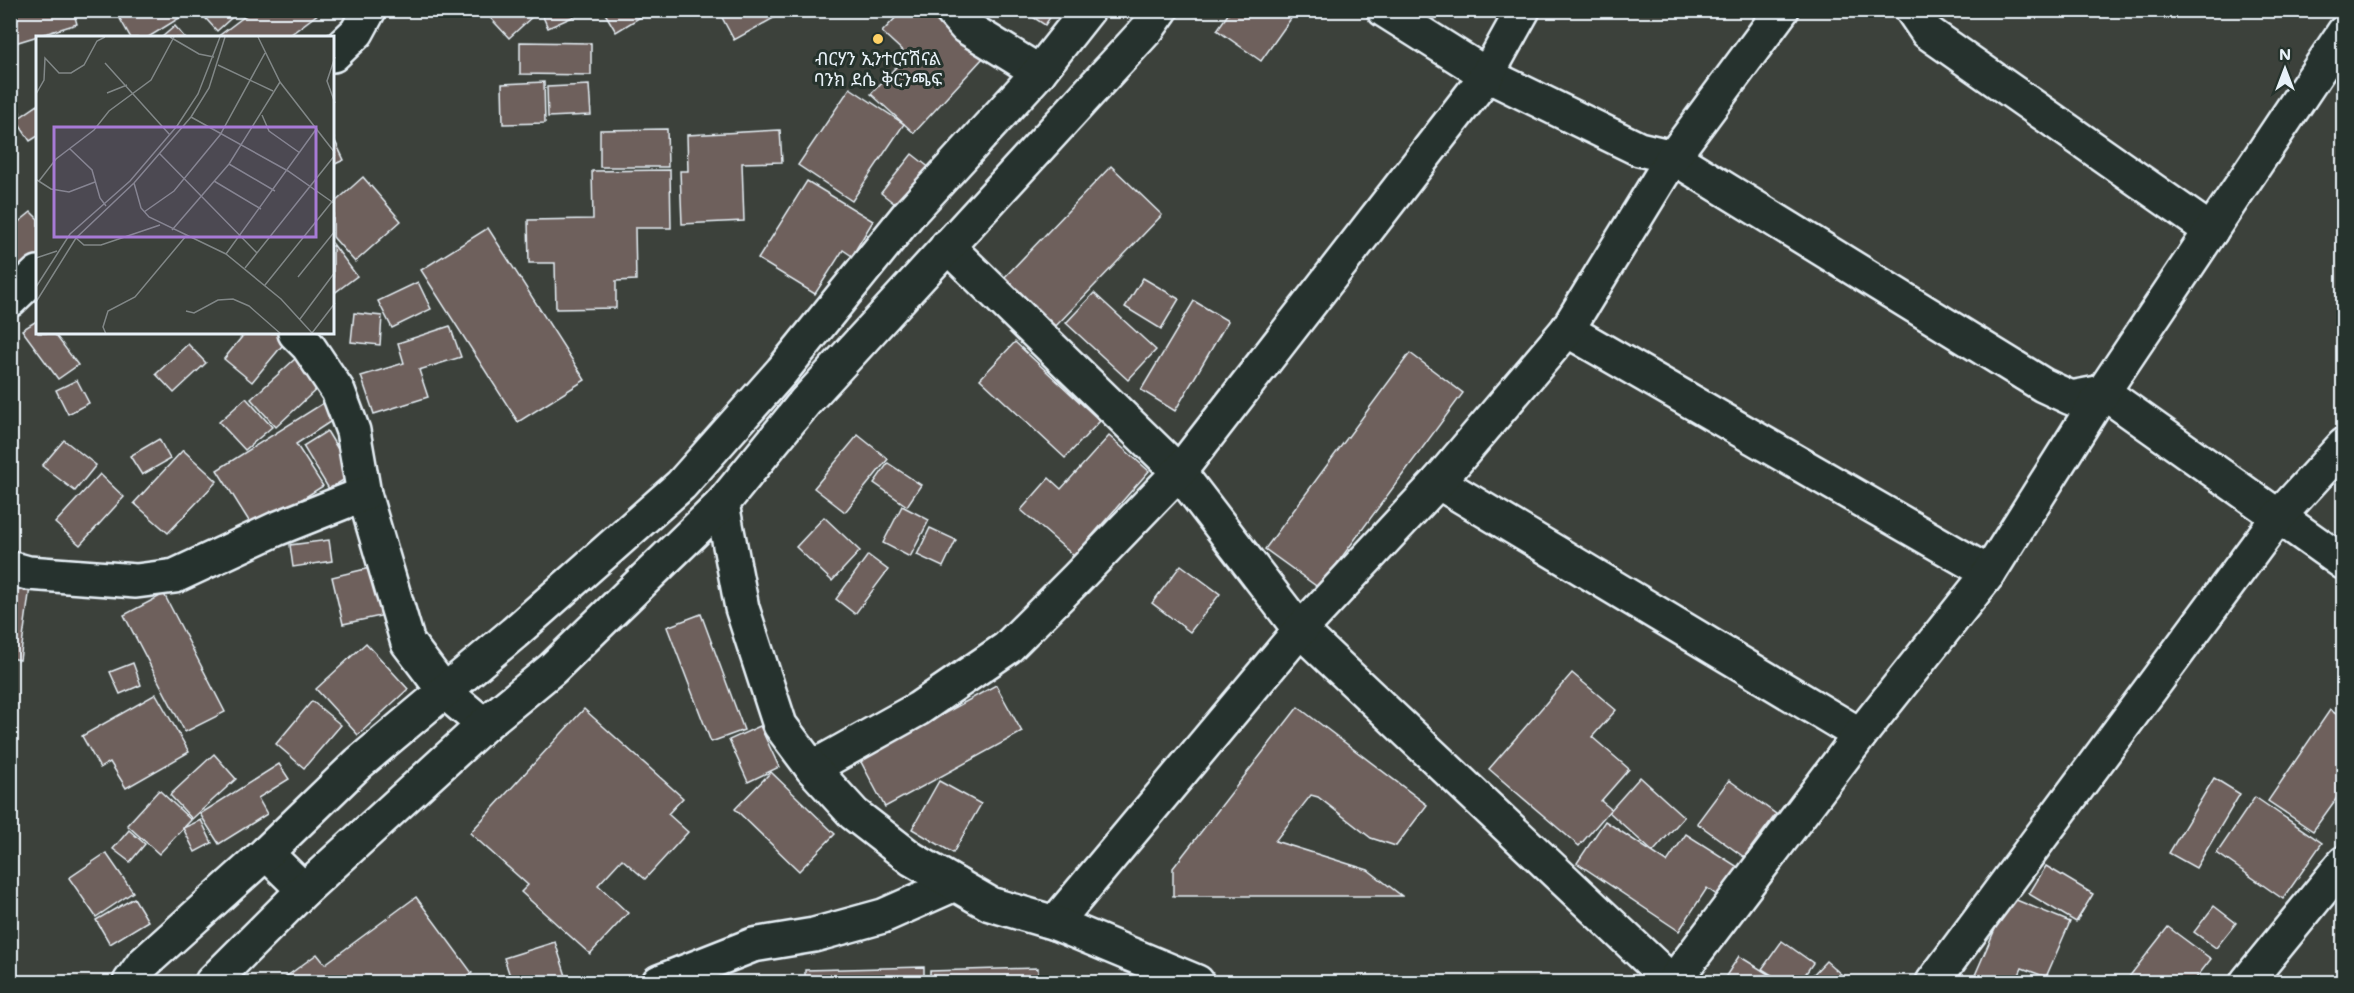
<svg xmlns="http://www.w3.org/2000/svg" width="2354" height="993" font-family="Mali,'Noto Sans Ethiopic',sans-serif">
	<style>
		.building { fill: #6e615c; stroke: #e8f1f8; stroke-width: 1.5 }
		.lines { fill: none; stroke-linecap: round; stroke-linejoin: round }
		.minor-casing { stroke: #e8f1f8; stroke-width: 38 }
		.tertiary-casing { stroke: #e8f1f8; stroke-width: 38 }
		.minor { stroke: #26332d; stroke-width: 33 }
		.tertiary { stroke: #26332d; stroke-width: 33 }
		.poi-dot { fill: #ffd166; stroke: #26332d; stroke-width: 2 }
		.labels { text-anchor: middle; stroke-width: 6; stroke-linejoin: round; paint-order: stroke }
		.poi-label { font-size: 18px; fill: #e8f1f8; stroke: #26332d }
		.inset-road { fill: none; stroke: #818787; stroke-width: 1.5 }
		.view { fill: #a77bd6; fill-opacity: 0.15; stroke: #a77bd6; stroke-width: 3 }
		.inset-edge { fill: none; stroke: #e8f1f8; stroke-width: 3 }
	</style>
	<rect width="100%" height="100%" fill="#3c413b"/>
	<filter id="ink" filterUnits="userSpaceOnUse"><feTurbulence type="fractalNoise" baseFrequency=".0167" numOctaves="2"/><feDisplacementMap in="SourceGraphic" scale="12" xChannelSelector="R" yChannelSelector="G"/><feConvolveMatrix kernelMatrix="1 2 1 2 8 2 1 2 1" color-interpolation-filters="sRGB"/></filter>
	<g filter="url(#ink)">
		<g class="building">
			<polygon points="10,10 73,10 77,24 15,43 10,26"/>
			<polygon points="115,10 177,10 181,17 147,38 131,38"/>
			<polygon points="198,10 240,10 217,31"/>
			<polygon points="253,10 323,10 286,38 216,38"/>
			<polygon points="483,10 530,10 534,15 509,38"/>
			<polygon points="540,10 586,10 586,11 548,28"/>
			<polygon points="603,10 652,10 616,32"/>
			<polygon points="718,10 788,10 734,40"/>
			<polygon points="903,10 931,10 983,58 914,133 871,94 907,55 882,32"/>
			<polygon points="1022,10 1055,10 1045,25"/>
			<polygon points="1231,10 1297,10 1261,61 1217,30"/>
			<polygon points="175,26 185,38 161,38"/>
			<polygon points="10,35 17,48 10,51"/>
			<polygon points="520,42 591,43 591,75 520,74"/>
			<polygon points="10,79 20,113 10,116"/>
			<polygon points="544,82 545,123 503,124 502,84"/>
			<polygon points="589,85 591,115 548,117 547,87"/>
			<polygon points="850,88 904,124 852,201 798,165"/>
			<polygon points="38,105 38,136 30,141 16,120"/>
			<polygon points="667,129 668,167 600,167 600,130"/>
			<polygon points="780,130 782,162 742,163 744,221 682,224 680,171 688,171 687,135"/>
			<polygon points="333,137 344,160 333,165"/>
			<polygon points="912,154 935,172 904,211 881,193"/>
			<polygon points="1111,166 1162,215 1053,329 1002,280"/>
			<polygon points="670,170 671,228 635,228 636,280 616,281 616,308 556,309 555,263 529,263 528,220 593,219 592,171"/>
			<polygon points="363,177 401,221 355,262 333,237 333,204"/>
			<polygon points="807,181 873,221 852,256 843,250 815,294 758,259"/>
			<polygon points="31,212 38,219 38,260 22,272 10,258 10,229"/>
			<polygon points="488,228 585,380 518,422 421,270"/>
			<polygon points="333,244 357,276 333,294"/>
			<polygon points="1143,278 1179,299 1161,329 1125,307"/>
			<polygon points="418,282 431,309 392,328 378,301"/>
			<polygon points="1094,293 1156,350 1128,380 1066,323"/>
			<polygon points="1194,301 1228,321 1175,411 1141,390"/>
			<polygon points="354,313 382,316 380,345 351,342"/>
			<polygon points="38,320 38,333 54,333 78,365 58,379 22,330"/>
			<polygon points="450,326 461,357 419,370 428,397 374,414 361,376 404,363 398,343"/>
			<polygon points="245,333 277,333 286,341 252,382 224,359"/>
			<polygon points="1015,342 1100,421 1065,458 980,379"/>
			<polygon points="188,344 206,363 174,393 156,374"/>
			<polygon points="1410,353 1463,393 1319,588 1265,549"/>
			<polygon points="296,358 321,385 276,427 251,399"/>
			<polygon points="77,380 89,403 68,414 56,390"/>
			<polygon points="246,398 272,427 245,450 219,422"/>
			<polygon points="325,402 336,418 296,444 323,486 254,529 217,470"/>
			<polygon points="327,431 353,474 329,489 303,446"/>
			<polygon points="858,435 888,459 845,512 814,488"/>
			<polygon points="1109,436 1149,471 1074,556 1021,510 1049,478 1061,489"/>
			<polygon points="159,439 170,459 142,475 130,456"/>
			<polygon points="64,440 96,465 75,491 42,466"/>
			<polygon points="183,450 217,481 168,533 134,503"/>
			<polygon points="888,463 921,485 907,506 874,483"/>
			<polygon points="100,474 124,497 80,545 55,523"/>
			<polygon points="902,506 929,520 910,557 883,543"/>
			<polygon points="824,517 860,551 832,581 796,547"/>
			<polygon points="930,528 956,540 943,567 917,555"/>
			<polygon points="329,540 332,561 293,567 290,545"/>
			<polygon points="868,555 888,570 855,614 836,599"/>
			<polygon points="1181,565 1220,594 1190,632 1152,603"/>
			<polygon points="374,567 385,615 343,624 332,577"/>
			<polygon points="10,585 30,587 20,660 10,658"/>
			<polygon points="164,594 225,712 185,732 124,615"/>
			<polygon points="701,614 744,730 711,742 667,627"/>
			<polygon points="366,643 408,689 358,735 316,689"/>
			<polygon points="133,663 141,685 120,694 110,672"/>
			<polygon points="1572,673 1616,710 1592,737 1629,769 1601,801 1611,809 1579,846 1489,769"/>
			<polygon points="996,685 1022,732 885,807 860,760"/>
			<polygon points="156,694 189,752 126,788 110,762 100,768 82,736"/>
			<polygon points="312,701 341,725 304,768 276,744"/>
			<polygon points="1298,707 1427,805 1396,846 1371,838 1318,797 1311,795 1275,841 1368,870 1402,896 1173,896 1173,868"/>
			<polygon points="584,709 683,798 668,814 688,832 645,879 622,859 598,885 628,913 590,954 521,892 528,885 470,833"/>
			<polygon points="2330,710 2344,719 2344,788 2313,831 2268,801"/>
			<polygon points="760,726 779,767 748,782 729,740"/>
			<polygon points="214,754 236,779 192,819 170,795"/>
			<polygon points="279,764 289,779 258,798 267,814 219,844 200,814"/>
			<polygon points="771,772 835,834 799,871 735,809"/>
			<polygon points="1640,777 1684,817 1653,852 1609,812"/>
			<polygon points="2214,778 2240,794 2196,868 2169,853"/>
			<polygon points="1729,780 1776,814 1744,857 1697,823"/>
			<polygon points="939,781 981,804 953,853 912,829"/>
			<polygon points="159,790 191,820 159,854 127,825"/>
			<polygon points="2255,797 2322,843 2283,899 2217,853"/>
			<polygon points="201,820 212,843 195,852 183,828"/>
			<polygon points="1605,821 1667,862 1686,834 1741,869 1722,899 1707,888 1679,931 1577,863"/>
			<polygon points="129,830 145,844 130,862 113,849"/>
			<polygon points="106,853 133,892 96,917 69,878"/>
			<polygon points="2046,866 2093,894 2076,922 2029,894"/>
			<polygon points="416,897 472,973 459,982 279,982 317,954 325,964"/>
			<polygon points="2009,897 2070,922 2046,977 2022,968 2016,982 1972,982"/>
			<polygon points="134,898 148,921 110,944 96,920"/>
			<polygon points="2214,906 2236,923 2216,948 2194,932"/>
			<polygon points="2168,927 2211,959 2193,982 2125,982"/>
			<polygon points="1782,941 1813,963 1800,982 1783,982 1762,969"/>
			<polygon points="555,942 568,982 512,982 504,958"/>
			<polygon points="1739,956 1781,982 1722,982"/>
			<polygon points="1826,961 1850,982 1806,982"/>
			<polygon points="924,967 924,982 805,982 805,970"/>
			<polygon points="1038,968 1038,982 930,982 930,971"/>
		</g>
		<g class="lines">
			<defs>
				<g id="minor">
					<polyline points="951,10 966,27 1039,72"/>
					<polyline points="1384,10 1487,75 1639,149 1673,157 2043,385 2071,398 2103,392 2344,563"/>
					<polyline points="1912,10 1927,32 2211,231"/>
					<polyline points="333,55 357,32 369,10"/>
					<polyline points="947,246 1179,472 1300,630 1672,982"/>
					<polyline points="10,300 38,273"/>
					<polyline points="1567,330 1989,573"/>
					<polyline points="295,333 308,346 338,391 353,431 364,494 408,643 445,692 484,725"/>
					<polyline points="1438,482 1860,735"/>
					<polyline points="10,568 28,573 136,581 175,576 276,529 364,494"/>
					<polyline points="812,768 918,709 1007,648 1077,578 1179,472 1487,75 1523,10"/>
					<polyline points="1055,923 1300,630 1438,482 1567,330 1673,157 1782,10"/>
					<polyline points="659,982 753,945 814,935 883,916 955,884"/>
					<polyline points="1673,982 1860,735 1989,573 2103,392 2344,32"/>
					<polyline points="1933,982 2279,516 2344,445"/>
					<polyline points="2247,982 2344,863"/>
				</g>
				<g id="tertiary">
					<polyline points="722,504 742,608 780,725 812,768 854,814 912,859 990,904 1055,923 1197,982"/>
					<polyline points="266,853 304,890"/>
					<polyline points="130,982 143,964 266,853 359,763 514,633 681,485 782,371 908,215 1039,72 1088,10"/>
					<polyline points="212,982 304,890 484,725 552,669 722,504 805,402 1149,27 1161,10"/>
				</g>
			</defs>
			<use href="#minor" class="minor-casing"/>
			<use href="#tertiary" class="tertiary-casing"/>
			<use href="#minor" class="minor"/>
			<use href="#tertiary" class="tertiary"/>
		</g>
	</g>
	<circle class="poi-dot" cx="878" cy="39" r="6"/>
	<g class="labels">
		<g class="poi-label">
			<text x="878" y="65">ብርሃን ኢንተርናሽናል<tspan x="878" dy="21">ባንክ ደሴ ቅርንጫፍ</tspan></text>
		</g>
	</g>
	<g transform="translate(36 36)">
		<rect width="298" height="298" fill="#3c413b"/>
		<path class="inset-road" d="M 134,1 L 163,18 L 178,21M 222,1 L 244,46 L 299,117M 299,21 L 291,45 L 299,67M 69,27 L 134,99M 182,29 L 237,55M 71,57 L 91,49M 0,58 L 8,44 L 9,22 L 23,37 L 35,37 L 48,29 L 61,5 L 69,1M 226,79 L 233,95 L 264,117M 155,81 L 252,135 L 299,168M 34,113 L 56,134 L 64,162 L 70,170M 124,118 L 221,217M 193,128 L 239,155M 1,144 L 15,153 L 33,156 L 59,146M 3,145 L 20,123 L 58,94 L 73,75 L 115,44 L 138,1M 178,145 L 225,173M 98,147 L 105,172 L 113,181 L 190,218 L 245,263 L 277,298M 108,176 L 138,155 L 184,99 L 229,17M 136,194 L 193,128 L 244,46M 40,202 L 48,209 L 65,209 L 124,189M 190,218 L 281,92M 0,222 L 21,215M 209,232 L 299,119M 262,241 L 299,195M 229,249 L 299,162M 0,251 L 34,198 L 94,145 L 141,90 L 162,58 L 184,1M 0,266 L 40,202 L 98,147 L 155,81 L 173,52 L 189,1M 150,275 L 158,277 L 182,264 L 197,263 L 213,270 L 245,298M 264,283 L 299,236M 276,297 L 299,267M 70,298 L 67,291 L 72,275 L 99,261 L 150,200"/>
		<path class="view" d="M 18,91 L 280,91 L 280,201 L 18,201 Z"/>
		<rect width="298" height="298" class="inset-edge"/>
	</g>
	<rect width="2354" height="993" fill="none" stroke="#26332d" stroke-width="36"/>
	<rect x="18" y="18" width="2318" height="957" fill="none" stroke="#e8f1f8" stroke-width="2" filter="url(#ink)"/>
	<g transform="translate(2285 69)" stroke="#26332d" stroke-width="4.5" paint-order="stroke">
	<path d="M0-4.5L10 22L0 15L-10 22Z" fill="#e8f1f8"/>
	<text y="-9" font-size="16" font-weight="bold" text-anchor="middle" fill="#e8f1f8">N</text>
	</g>
</svg>
